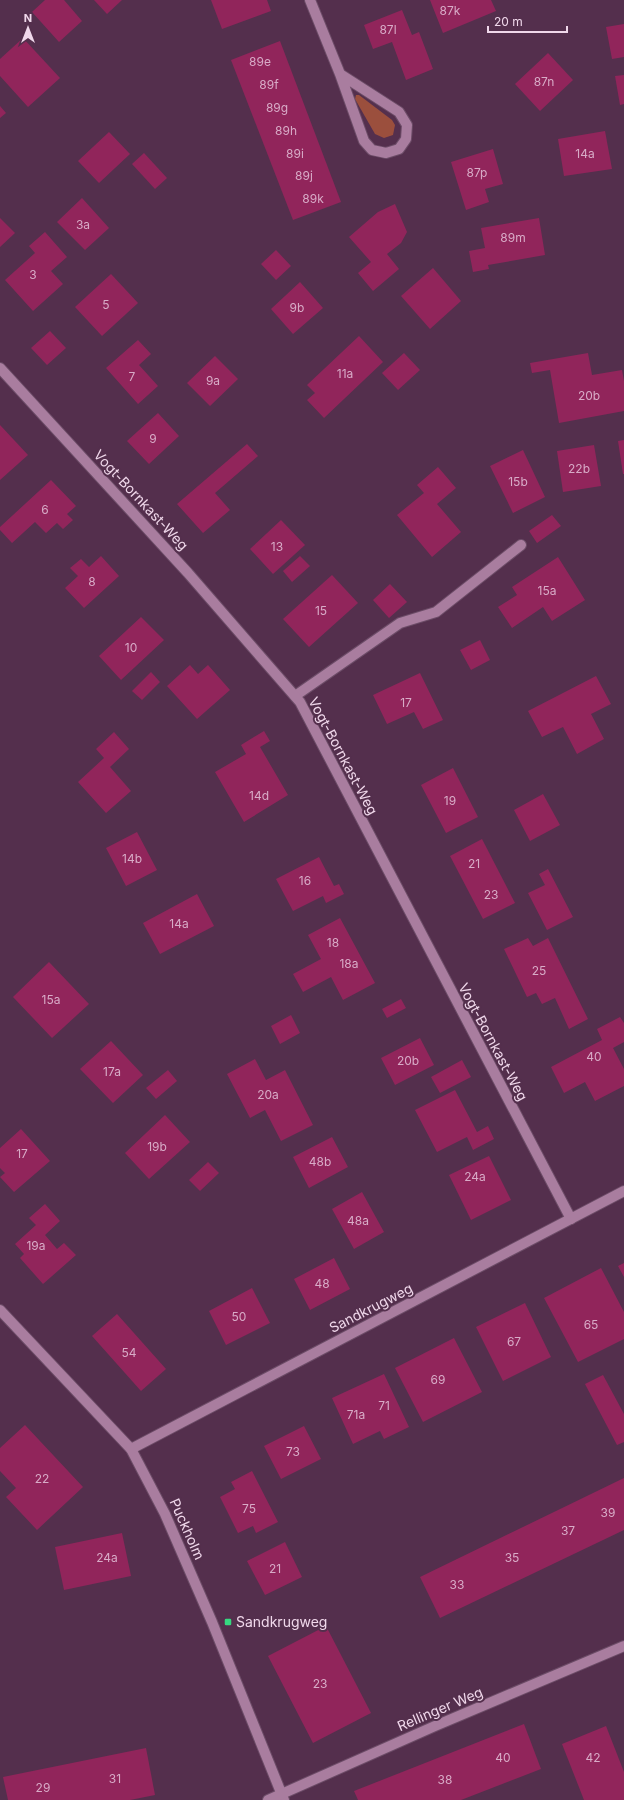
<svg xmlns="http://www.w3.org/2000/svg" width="624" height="1800" font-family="Inter,sans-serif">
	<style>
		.green { fill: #9b4f3d }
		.building { fill: #91255b }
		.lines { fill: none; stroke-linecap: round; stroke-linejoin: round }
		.lane-casing { stroke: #6c4c67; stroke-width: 12 }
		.street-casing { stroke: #6c4c67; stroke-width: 12 }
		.lane { stroke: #a97d9f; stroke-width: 10 }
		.street { stroke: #a97d9f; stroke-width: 10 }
		.poi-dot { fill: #36d880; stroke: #542f4d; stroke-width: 1.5 }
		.labels { text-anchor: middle; stroke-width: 4; stroke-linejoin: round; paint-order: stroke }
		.number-label { font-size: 12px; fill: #d8abc7 }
		.street-label { font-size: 14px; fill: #f0d8eb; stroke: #542f4d }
		.poi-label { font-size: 14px; fill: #f0d8eb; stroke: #542f4d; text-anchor: start }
	</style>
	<rect width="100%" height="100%" fill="#542f4d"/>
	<polygon class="green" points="356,95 359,95 392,120 395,125 393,135 384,138 375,134 355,99"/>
	<g class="building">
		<polygon points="45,0 64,0 82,21 59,42 32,12"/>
		<polygon points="94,0 122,0 107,14"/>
		<polygon points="211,0 267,0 271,11 222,29"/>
		<polygon points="430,0 491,0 496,11 443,33"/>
		<polygon points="402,10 412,35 419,32 433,69 406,80 392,42 373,49 364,25"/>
		<polygon points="624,24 624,57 612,59 606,27"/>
		<polygon points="23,38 60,78 28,107 0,76 0,59"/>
		<polygon points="280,41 341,202 293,220 231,60"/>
		<polygon points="548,53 573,80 540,111 515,84"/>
		<polygon points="624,75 624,104 620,105 615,76"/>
		<polygon points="0,106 6,113 0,118"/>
		<polygon points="605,131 612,169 564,176 558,139"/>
		<polygon points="109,132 130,154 99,183 78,161"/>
		<polygon points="493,149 503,184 485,189 489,202 466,210 451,162"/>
		<polygon points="144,153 167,178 155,189 132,164"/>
		<polygon points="82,198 109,228 85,250 57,222"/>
		<polygon points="395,204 407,232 401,243 387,254 399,269 373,291 358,273 371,262 349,237 378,212"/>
		<polygon points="0,218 15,233 0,247"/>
		<polygon points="539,218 545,255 488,265 489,269 473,272 469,251 485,248 481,228"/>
		<polygon points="45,232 67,257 51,271 63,284 33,311 5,280 35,253 29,246"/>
		<polygon points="276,250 291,266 276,280 261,264"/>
		<polygon points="433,268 461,301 430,329 401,296"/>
		<polygon points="111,274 138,303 102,336 75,307"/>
		<polygon points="300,282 323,308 293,334 271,309"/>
		<polygon points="50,331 66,348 47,365 31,348"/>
		<polygon points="359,336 383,362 324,418 307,400 315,393 307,385"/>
		<polygon points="138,340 151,354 139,365 158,386 138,404 106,368"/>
		<polygon points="404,353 420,370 398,390 382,373"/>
		<polygon points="588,353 592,375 622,370 624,381 624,411 559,423 550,370 532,373 530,363"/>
		<polygon points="215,356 238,379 210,406 187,383"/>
		<polygon points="158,413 179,436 149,464 127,441"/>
		<polygon points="0,425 28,455 0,480"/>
		<polygon points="624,440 624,474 623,474 618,441"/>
		<polygon points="247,444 258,456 215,493 230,510 203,533 177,504"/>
		<polygon points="594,445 601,486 563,492 557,451"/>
		<polygon points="523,450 545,497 513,513 490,466"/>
		<polygon points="438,467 456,488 437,504 461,532 432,557 397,515 424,493 417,485"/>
		<polygon points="51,480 76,506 67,514 73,520 63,529 57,523 46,533 35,522 12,543 0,530 0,527"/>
		<polygon points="552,515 561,526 537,543 529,531"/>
		<polygon points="281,520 305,545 273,574 250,549"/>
		<polygon points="101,556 119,576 84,608 65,588 78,576 70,568 81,559 89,567"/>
		<polygon points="300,556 310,566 292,582 283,571"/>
		<polygon points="558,557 585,600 552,621 543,607 512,628 498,607 517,595 512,587"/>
		<polygon points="332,575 358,603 309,647 283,619"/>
		<polygon points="390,584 407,602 389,618 373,600"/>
		<polygon points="141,617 164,640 121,680 99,656"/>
		<polygon points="480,640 490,660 471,670 460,650"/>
		<polygon points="190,665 198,674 208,665 230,690 197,719 167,686"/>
		<polygon points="151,672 160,682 142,700 132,691"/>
		<polygon points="420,673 443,720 423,729 414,712 387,724 373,695"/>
		<polygon points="596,676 611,704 591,714 604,739 577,754 563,727 542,737 528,711"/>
		<polygon points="264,731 270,741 260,747 288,795 244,822 215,772 246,754 241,745"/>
		<polygon points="114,732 129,749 110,767 131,791 106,813 78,782 104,758 96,749"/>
		<polygon points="453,768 478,817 446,833 421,785"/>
		<polygon points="543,794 560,825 530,841 514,810"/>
		<polygon points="137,832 157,870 126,886 106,848"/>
		<polygon points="482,839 515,903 483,919 450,856"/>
		<polygon points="319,857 334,886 339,884 344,894 326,903 323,896 293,911 276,879"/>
		<polygon points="548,869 573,917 547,930 528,893 545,885 539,874"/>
		<polygon points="197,894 214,926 160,954 143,923"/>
		<polygon points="340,918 375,983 343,1000 331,977 303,992 293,974 321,959 308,935"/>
		<polygon points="528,938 533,946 548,938 588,1019 569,1029 555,998 542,1004 536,993 527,997 504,949"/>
		<polygon points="49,962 89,1004 52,1038 13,997"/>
		<polygon points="401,999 406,1008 387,1018 382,1009"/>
		<polygon points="291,1015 300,1033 280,1044 271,1026"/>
		<polygon points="620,1017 624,1023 624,1042 613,1048 624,1069 624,1086 595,1101 585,1082 564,1093 551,1067 602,1040 597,1029"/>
		<polygon points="420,1038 434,1065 395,1085 381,1058"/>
		<polygon points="111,1041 143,1075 113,1103 80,1069"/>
		<polygon points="255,1059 266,1080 285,1070 313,1125 281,1141 265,1110 250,1118 227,1074"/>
		<polygon points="462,1060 471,1077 440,1093 431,1077"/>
		<polygon points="168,1070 177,1081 156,1099 146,1088"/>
		<polygon points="455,1090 477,1132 488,1126 494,1139 473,1150 467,1137 437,1152 415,1110"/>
		<polygon points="165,1115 190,1142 149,1179 125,1153"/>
		<polygon points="21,1129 50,1161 14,1192 0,1177 5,1173 0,1168 0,1148"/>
		<polygon points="332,1137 348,1167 309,1188 293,1157"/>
		<polygon points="489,1156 511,1200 471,1220 449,1175"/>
		<polygon points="208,1162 219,1173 200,1191 189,1180"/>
		<polygon points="362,1192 384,1232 354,1249 332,1209"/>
		<polygon points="45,1204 60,1221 45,1235 57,1249 64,1243 76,1255 43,1284 20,1258 24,1254 15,1244 36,1225 29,1218"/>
		<polygon points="334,1258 350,1289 310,1310 294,1279"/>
		<polygon points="624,1263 624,1277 618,1266"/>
		<polygon points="601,1268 624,1312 624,1339 578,1362 544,1298"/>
		<polygon points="252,1288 270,1323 226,1345 209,1311"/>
		<polygon points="525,1303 551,1357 503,1381 476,1327"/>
		<polygon points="117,1314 166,1369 141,1391 92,1336"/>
		<polygon points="454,1338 482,1392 423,1422 395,1368"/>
		<polygon points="384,1374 409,1427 384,1439 380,1431 353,1444 332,1398"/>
		<polygon points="603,1375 624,1414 624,1442 617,1445 585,1384"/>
		<polygon points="25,1425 83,1487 37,1530 6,1497 16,1488 0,1471 0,1448"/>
		<polygon points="304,1426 321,1459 281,1479 264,1446"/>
		<polygon points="252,1471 278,1522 256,1533 253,1526 238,1533 220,1497 235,1489 231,1482"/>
		<polygon points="624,1478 624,1530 440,1618 420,1577"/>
		<polygon points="122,1533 131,1576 64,1590 55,1547"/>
		<polygon points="285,1542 302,1577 265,1595 247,1561"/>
		<polygon points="326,1626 371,1713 313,1743 268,1656"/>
		<polygon points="524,1724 541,1769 461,1800 358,1800 354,1791"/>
		<polygon points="606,1726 624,1772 624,1800 584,1800 562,1744"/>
		<polygon points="146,1748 155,1795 130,1800 8,1800 3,1777"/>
	</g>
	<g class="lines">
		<defs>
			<polyline id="lane" points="295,696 400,623 436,612 521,545"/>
			<g id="street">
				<polyline points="310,0 340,74 364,141 372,150 386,153 399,149 406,139 407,125 399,112 340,74"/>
				<polyline points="0,368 188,573 300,702 571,1219"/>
				<polyline points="0,1310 131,1449 165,1514 212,1622 284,1800"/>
				<polyline points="131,1449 624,1191"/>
				<polyline points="268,1800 435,1726 624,1646"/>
			</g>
		</defs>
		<use href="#lane" class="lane-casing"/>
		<use href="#street" class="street-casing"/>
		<use href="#lane" class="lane"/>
		<use href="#street" class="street"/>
	</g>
	<rect class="poi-dot" x="224" y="1618" width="8" height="8" rx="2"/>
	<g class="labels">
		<g class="number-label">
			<text x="450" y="15">87k</text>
			<text x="388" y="34">87l</text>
			<text x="260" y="66">89e</text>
			<text x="544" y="86">87n</text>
			<text x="269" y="89">89f</text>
			<text x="277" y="112">89g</text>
			<text x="286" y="135">89h</text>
			<text x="295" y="158">89i</text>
			<text x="585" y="158">14a</text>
			<text x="477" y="177">87p</text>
			<text x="304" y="180">89j</text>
			<text x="313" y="203">89k</text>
			<text x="83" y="229">3a</text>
			<text x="513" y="242">89m</text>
			<text x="33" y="279">3</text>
			<text x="106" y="309">5</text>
			<text x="297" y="312">9b</text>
			<text x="345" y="378">11a</text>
			<text x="132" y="381">7</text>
			<text x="213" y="385">9a</text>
			<text x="589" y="400">20b</text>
			<text x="153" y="443">9</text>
			<text x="579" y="473">22b</text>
			<text x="518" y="486">15b</text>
			<text x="45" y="514">6</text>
			<text x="277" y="551">13</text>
			<text x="92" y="586">8</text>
			<text x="547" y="595">15a</text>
			<text x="321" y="615">15</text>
			<text x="131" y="652">10</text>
			<text x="406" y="707">17</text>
			<text x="259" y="800">14d</text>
			<text x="450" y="805">19</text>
			<text x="132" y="863">14b</text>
			<text x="474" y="868">21</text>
			<text x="305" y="885">16</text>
			<text x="491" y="899">23</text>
			<text x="179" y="928">14a</text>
			<text x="333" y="947">18</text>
			<text x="349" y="968">18a</text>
			<text x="539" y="975">25</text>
			<text x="51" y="1004">15a</text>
			<text x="594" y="1061">40</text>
			<text x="408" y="1065">20b</text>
			<text x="112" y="1076">17a</text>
			<text x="268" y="1099">20a</text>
			<text x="157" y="1151">19b</text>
			<text x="22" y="1158">17</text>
			<text x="320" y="1166">48b</text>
			<text x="475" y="1181">24a</text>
			<text x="358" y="1225">48a</text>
			<text x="36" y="1250">19a</text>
			<text x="322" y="1288">48</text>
			<text x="239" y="1321">50</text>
			<text x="591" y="1329">65</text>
			<text x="514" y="1346">67</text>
			<text x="129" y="1357">54</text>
			<text x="438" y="1384">69</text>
			<text x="384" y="1410">71</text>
			<text x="356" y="1419">71a</text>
			<text x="293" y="1456">73</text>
			<text x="42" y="1483">22</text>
			<text x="249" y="1513">75</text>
			<text x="608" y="1517">39</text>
			<text x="568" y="1535">37</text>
			<text x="107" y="1562">24a</text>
			<text x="512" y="1562">35</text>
			<text x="275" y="1573">21</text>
			<text x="457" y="1589">33</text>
			<text x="320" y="1688">23</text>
			<text x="503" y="1762">40</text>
			<text x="593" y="1762">42</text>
			<text x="115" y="1783">31</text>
			<text x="445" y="1784">38</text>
			<text x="43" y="1792">29</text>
		</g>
		<g class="street-label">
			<text transform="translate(141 500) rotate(47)" y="5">Vogt-Bornkast-Weg</text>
			<text transform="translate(343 756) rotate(62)" y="5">Vogt-Bornkast-Weg</text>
			<text transform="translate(493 1042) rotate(62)" y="5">Vogt-Bornkast-Weg</text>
			<text transform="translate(371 1308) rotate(-27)" y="5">Sandkrugweg</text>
			<text transform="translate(187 1529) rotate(66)" y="5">Puckholm</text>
			<text transform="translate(440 1709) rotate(-23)" y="5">Rellinger Weg</text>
		</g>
		<g class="poi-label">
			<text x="236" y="1627">Sandkrugweg</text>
		</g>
	</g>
	<g transform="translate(28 28)" stroke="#542f4d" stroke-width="3" paint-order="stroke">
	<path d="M0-3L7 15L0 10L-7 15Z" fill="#f0d8eb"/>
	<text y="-6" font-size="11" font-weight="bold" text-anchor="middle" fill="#f0d8eb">N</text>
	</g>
	<path d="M488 26v6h79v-6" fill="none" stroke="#f0d8eb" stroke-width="2"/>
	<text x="494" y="26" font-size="12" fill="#f0d8eb" stroke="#542f4d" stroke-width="3" paint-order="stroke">20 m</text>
</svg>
